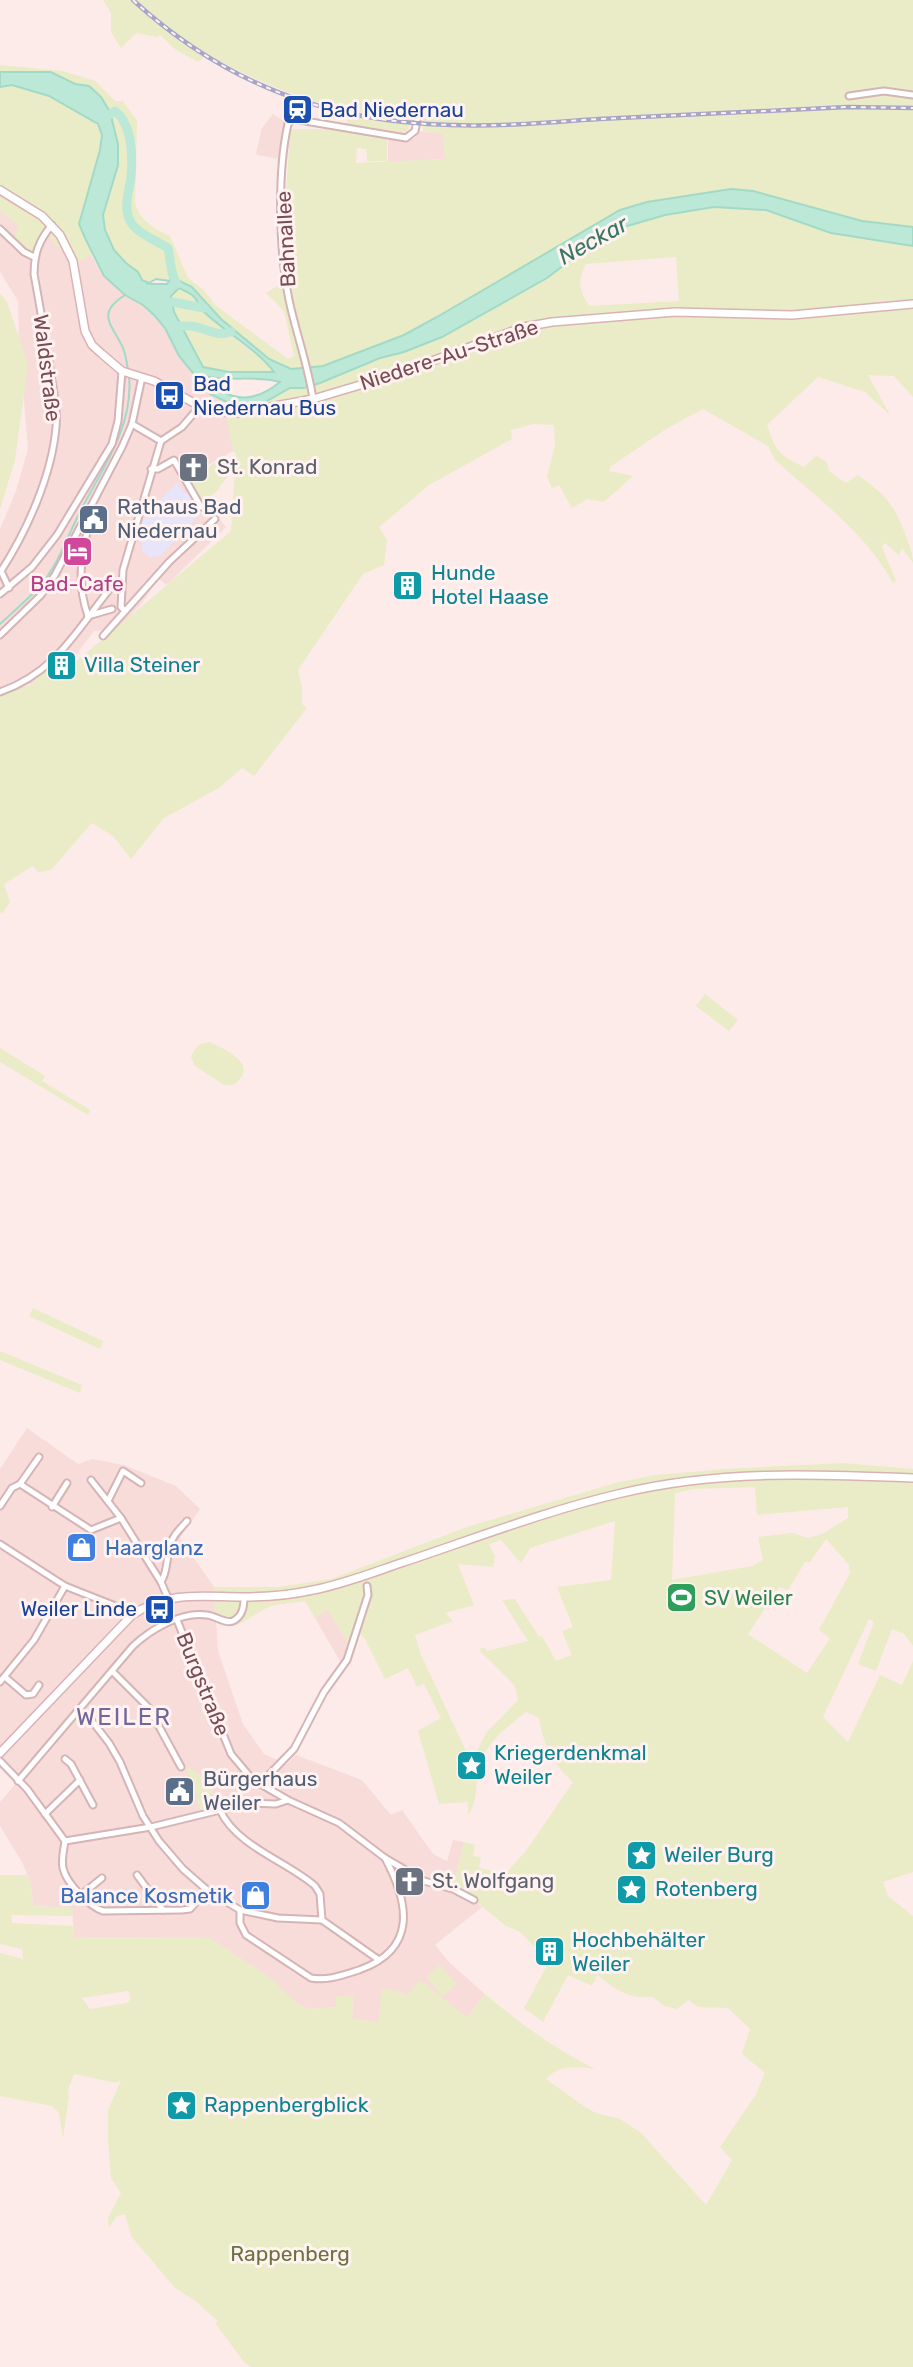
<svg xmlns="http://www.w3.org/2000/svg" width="913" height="2367" font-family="Rubik,sans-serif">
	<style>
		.residential { fill: #f7dcda }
		.education { fill: #e8e5fa }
		.green { fill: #e9ecc6; fill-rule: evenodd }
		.water { fill: #bce8d8; stroke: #a2dac7; stroke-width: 2; fill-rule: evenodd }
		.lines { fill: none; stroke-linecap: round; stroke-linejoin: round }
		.stream { stroke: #a2dac7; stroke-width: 2 }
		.river { stroke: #bce8d8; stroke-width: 9 }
		.street-casing { stroke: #d5b4b5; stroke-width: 9 }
		.secondary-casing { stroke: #dab2b5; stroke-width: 10 }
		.street { stroke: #fff; stroke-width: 5 }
		.secondary { stroke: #fff; stroke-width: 7 }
		.rail-casing { stroke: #a7a6c9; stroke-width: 4.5 }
		.rail { stroke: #fff2f0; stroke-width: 2; stroke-dasharray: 5; stroke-linecap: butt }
		.labels { text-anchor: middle; stroke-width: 6; stroke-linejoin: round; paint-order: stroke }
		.transit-label { font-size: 21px; fill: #164399; stroke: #fff2f0; text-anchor: start }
		.street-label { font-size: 21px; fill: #794b52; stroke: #fff2f0 }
		.worship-label { font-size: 21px; fill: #5b616d; stroke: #fff2f0; text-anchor: start }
		.service-label { font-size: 21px; fill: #4e5e75; stroke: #fff2f0; text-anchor: start }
		.culture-label { font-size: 21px; fill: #0d838f; stroke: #fff2f0; text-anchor: start }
		.hotel-label { font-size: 21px; fill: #b23c85; stroke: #fff2f0 }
		.shop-label { font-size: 21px; fill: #366cbe; stroke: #fff2f0; text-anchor: start }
		.leisure-label { font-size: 21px; fill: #27864d; stroke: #fff2f0; text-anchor: start }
		.park-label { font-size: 21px; fill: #68733d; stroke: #fff2f0 }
		.water-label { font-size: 23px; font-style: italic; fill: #3a7763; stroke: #fff2f0 }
		.quarter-label { font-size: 24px; letter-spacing: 2px; fill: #70679c; stroke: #fff2f0 }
	</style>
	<rect width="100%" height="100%" fill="#fdebe9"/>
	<g class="residential">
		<polygon points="273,114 285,122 279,159 257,155 256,153 262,128"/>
		<polygon points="420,131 443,134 445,159 388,162 388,137 408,140 415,138"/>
		<polygon points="0,205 68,248 85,245 104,276 125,295 143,305 165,328 210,394 229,403 226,414 293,434 233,451 208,465 203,475 186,485 201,510 208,505 226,527 167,585 158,579 143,602 117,630 94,631 63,672 38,683 19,685 0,692 0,529 16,491 28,449 19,342 18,301 0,272"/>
		<polygon points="27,1428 78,1464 92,1459 124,1465 176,1486 200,1509 180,1538 214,1587 218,1651 243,1724 264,1754 287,1764 296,1755 362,1780 391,1815 402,1810 433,1854 447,1861 453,1840 464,1842 453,1889 474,1900 482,1907 435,1945 450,1963 485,1994 467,2018 421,1981 407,1995 394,1990 378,2023 352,2018 353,1996 337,1996 336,2007 308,2009 296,2003 270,1978 210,1938 74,1937 72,1908 33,1906 31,1885 23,1864 0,1826 0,1802 18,1781 0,1761 0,1469"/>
		<polygon points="328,1610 351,1648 343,1666 315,1618"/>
	</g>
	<polygon class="education" points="177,483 185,493 192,494 202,512 160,556 150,557 142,551 142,543 136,539 139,526 152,507"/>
	<g class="green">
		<path d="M 103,0 L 913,0 L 913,227 L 862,221 L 753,191 L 731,189 L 647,202 L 620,210 L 437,317 L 404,335 L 323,366 L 291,369 L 269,359 L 221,319 L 201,295 L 172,278 L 171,281 L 156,279 L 147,283 L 114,250 L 105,230 L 103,215 L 118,165 L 89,86 L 75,84 L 51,72 L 0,72 L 0,65 L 63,71 L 95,81 L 115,101 L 123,101 L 137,121 L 135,204 C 142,222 153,228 170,236 L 188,278 L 204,290 L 215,305 L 288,359 L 294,356 L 284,311 L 266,293 L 277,286 L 297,289 L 296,282 L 291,282 L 288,260 L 289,213 L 285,212 L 290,129 L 338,129 L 387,137 L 387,161 L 367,161 L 366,149 L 357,148 L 356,163 L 445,159 L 443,134 L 423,131 L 423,119 L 413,119 L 406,133 L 347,124 L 348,111 C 293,97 256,81 207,54 L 198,62 L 176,50 L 160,35 L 157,37 L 136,33 L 121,48 L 111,32 L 111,13 Z"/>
		<path d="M 12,85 C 32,91 100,111 102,136 C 104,156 86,204 79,224 L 94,253 L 76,263 L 61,251 L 46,233 L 34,257 L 12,240 L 19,226 L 0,212 L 0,87 Z"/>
		<path d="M 714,207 L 767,210 L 831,233 L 913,246 L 913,397 L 894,376 L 868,375 L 890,415 L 865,392 L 818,377 L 767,425 C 776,451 778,455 804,467 L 816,456 L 826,461 L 830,472 L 846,483 L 858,475 C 886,495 894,504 906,536 C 909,546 913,553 913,563 L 902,548 L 899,555 L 885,543 L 882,547 L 896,581 L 893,583 C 866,533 817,498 775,460 L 768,446 L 703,409 L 666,429 L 610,467 L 609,471 L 633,476 L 604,502 L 587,499 L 572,508 L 559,485 L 552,489 L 547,476 L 555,446 L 554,425 L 533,424 L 511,430 L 512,439 L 429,485 L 379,527 L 387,540 L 384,565 L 363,574 L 298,670 L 302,688 L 302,704 L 307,708 L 254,776 L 242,768 L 219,788 L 164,818 L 131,859 L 113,836 L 92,823 L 51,870 L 38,872 L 33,866 L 4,884 L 10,902 L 2,914 L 0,912 L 0,693 L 47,680 L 38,683 L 30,681 L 52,665 L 62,672 L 65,671 L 231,531 L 236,454 L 233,451 L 226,415 L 229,403 L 251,405 L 265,402 L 290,388 L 304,388 L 320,383 L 380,358 L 404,352 L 442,337 L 547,278 L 588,247 L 624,227 L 665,215 ZM 676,257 L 679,301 L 589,306 C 579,289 577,282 586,264 Z"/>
		<polygon points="179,288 191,293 197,299 199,307 227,333 267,363 275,372 229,372 203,367 174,312 170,296"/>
		<polygon points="0,293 7,302 28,364 15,460 0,509"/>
		<path d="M 222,458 L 229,460 L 233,469 L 216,492 L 201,503 L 190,483 C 203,475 208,465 222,458 Z"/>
		<polygon points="705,994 738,1020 729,1031 696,1006"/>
		<path d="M 210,1042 C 223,1049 256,1062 239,1080 C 235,1085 231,1086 224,1085 L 195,1066 L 191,1057 C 195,1047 199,1043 210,1042 Z"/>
		<polygon points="0,1048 45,1076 42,1081 90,1110 88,1115 0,1062"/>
		<polygon points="33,1308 103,1341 100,1349 29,1316"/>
		<polygon points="0,1351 82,1385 80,1393 0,1360"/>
		<path d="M 843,1463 L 913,1469 L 913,1646 L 904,1634 L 892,1629 L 876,1671 L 858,1664 L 874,1622 L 869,1619 L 823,1717 L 848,1742 L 880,1675 L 902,1685 L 913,1661 L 913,1872 L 883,1882 L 888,1896 L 913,1916 L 913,2367 L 251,2367 L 244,2362 L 215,2323 L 218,2321 L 194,2300 L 175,2288 L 131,2236 L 125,2214 L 116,2217 L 109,2228 L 108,2218 L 121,2193 L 111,2178 L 108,2141 L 108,2110 L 121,2080 L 116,2083 L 74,2074 L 68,2090 L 69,2096 L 63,2139 L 59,2113 L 52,2106 L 0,2096 L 0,1953 L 23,1959 L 22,1949 L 0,1944 L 0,1875 L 27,1875 L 31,1885 L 33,1906 L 72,1908 L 73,1916 L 11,1915 L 12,1923 L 73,1926 L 74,1937 L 210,1938 L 270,1978 L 296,2003 L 308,2009 L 335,2007 L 336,1996 L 353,1995 L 352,2018 L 378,2023 L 382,1989 L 394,1990 L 407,1995 L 420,1980 L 467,2018 L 485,1994 C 520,2023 554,2049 595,2069 C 576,2067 560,2064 546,2079 L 585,2107 L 596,2113 L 620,2119 L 640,2132 L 706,2205 L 732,2160 L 720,2147 L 755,2096 L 765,2073 L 742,2054 L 750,2029 L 728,2008 L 698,2007 L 688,2000 L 677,2009 L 664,2006 L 653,1997 C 627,1999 617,1990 597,1975 L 592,1986 L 568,1975 L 543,2022 L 524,2008 L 549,1962 L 520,1932 L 506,1926 L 474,1900 L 453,1889 L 464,1842 L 475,1845 L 473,1856 L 481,1857 L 479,1868 L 505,1874 L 526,1851 L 573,1782 C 553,1765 543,1744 539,1718 L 526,1712 C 505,1729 483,1744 478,1773 C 475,1789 478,1801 468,1815 L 468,1802 L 439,1804 L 418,1731 L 441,1718 L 424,1684 L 417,1687 L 408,1668 L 385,1679 L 365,1639 L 357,1631 L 351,1648 L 328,1610 L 315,1618 L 305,1601 C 294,1603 282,1603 271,1606 C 252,1613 237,1635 215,1622 L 214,1587 L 278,1587 L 331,1579 L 467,1527 L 619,1482 L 655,1475 L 725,1469 ZM 755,1487 L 757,1515 L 848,1507 L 848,1518 L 822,1534 L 808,1538 L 792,1533 L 758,1537 L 763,1560 L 752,1566 L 672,1580 L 675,1493 L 694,1489 ZM 615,1521 L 611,1580 L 557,1587 L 573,1627 L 562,1631 L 572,1655 L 556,1661 L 542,1636 L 539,1637 L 515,1599 L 502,1600 L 528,1641 L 487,1651 L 483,1647 L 479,1650 L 515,1686 L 518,1700 L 486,1733 L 477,1751 L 466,1751 L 421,1655 L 415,1635 L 453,1621 L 445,1613 L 474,1605 L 458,1564 L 493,1567 L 495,1556 L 489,1544 L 501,1540 L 521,1563 L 530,1548 ZM 826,1539 L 849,1565 L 850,1573 L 819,1630 L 830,1638 L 807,1673 L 748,1634 L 779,1587 L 788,1590 L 805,1562 L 810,1562 ZM 128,1991 L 131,1999 L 127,2003 L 90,2009 L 82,1998 Z"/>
		<polygon points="190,1767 207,1781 213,1793 209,1796 213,1797 212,1807 201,1810 195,1799 200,1795 195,1796 193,1785 186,1770"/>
		<polygon points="440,1965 457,1984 443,1997 426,1977"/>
	</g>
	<path class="water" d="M 0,72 L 51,72 L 75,84 L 89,86 L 101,97 L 110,112 L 118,144 L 118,165 L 103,215 L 105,230 L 114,250 L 126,263 L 138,272 L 142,280 L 151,284 L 167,284 L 172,277 L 192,287 L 221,319 L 269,359 L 291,369 L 323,366 L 404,335 L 437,317 L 620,210 L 647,202 L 731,189 L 753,191 L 862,221 L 913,227 L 913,246 L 831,233 L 766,210 L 714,207 L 665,215 L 624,227 L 588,247 L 547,278 L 442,337 L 404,352 L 380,358 L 320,383 L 304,388 L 290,388 L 265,402 L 251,405 L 229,403 L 210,394 L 179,356 L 165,328 L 155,316 L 143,305 L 125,295 L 104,276 L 85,238 L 79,224 L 100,150 L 102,135 L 98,124 L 49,96 L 12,85 L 0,87 ZM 179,288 C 186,292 193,293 197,301 C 201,310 195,303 202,310 C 224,332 256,348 274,372 L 229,372 L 203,367 L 174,312 L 171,296 ZM 204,376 C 228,382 255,375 280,382 C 252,405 227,402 204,376 Z"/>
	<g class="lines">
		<g class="stream">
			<polyline points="147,284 156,279 170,281"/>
			<path d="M 125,295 C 95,314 112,324 123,348 C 126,356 127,363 128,371"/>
			<path d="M 0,624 C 13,612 27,600 39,587 C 57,567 66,540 78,516 C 99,473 134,428 129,377"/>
		</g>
		<g class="river">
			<path d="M 106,117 L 115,111 C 132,124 133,156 131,177 C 129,192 122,209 132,224 C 139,234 157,241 168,248 C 171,260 170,275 177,284"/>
			<polyline points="161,307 172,302 204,308"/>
			<path d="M 173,326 C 179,326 185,326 191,326 C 206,328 215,337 231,332"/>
		</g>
		<defs>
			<g id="street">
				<polyline points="849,96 884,91 913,95"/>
				<polyline points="0,229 24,252 34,257"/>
				<path d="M 313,399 C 308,365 296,333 289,300 C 279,251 277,173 288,124 L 293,119 L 406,138 L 415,131 L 418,115"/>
				<polyline points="132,424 161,441"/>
				<polyline points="161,441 182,427 200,406"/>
				<polyline points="151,469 158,469 174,460 201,507"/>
				<path d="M 83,523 L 87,532 C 80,561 78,588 88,616"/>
				<path d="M 9,588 L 1,571 C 27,531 52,475 56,427 C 58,410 53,391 51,374 C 46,340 40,307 34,274 C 34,254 39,240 52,225"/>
				<polyline points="0,594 32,567 57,535 112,444 118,421 122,371"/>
				<polyline points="124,610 121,607 123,570 161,441"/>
				<polyline points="88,616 112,609"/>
				<polyline points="0,635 41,595 55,575 122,447 132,424 142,377"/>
				<polyline points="103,636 169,562 215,519"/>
				<path d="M 0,692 C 57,672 77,629 113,585 L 122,581"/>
				<polyline points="91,1480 121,1518 161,1582 168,1598"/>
				<polyline points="20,1484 39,1457"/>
				<polyline points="108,1501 123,1471 141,1483"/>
				<polyline points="0,1506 12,1488 20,1484 91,1530 121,1518"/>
				<polyline points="52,1507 67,1483"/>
				<polyline points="0,1544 65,1586 123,1609 132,1615"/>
				<path d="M 161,1582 C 168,1571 166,1559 170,1546 C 172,1536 180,1529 187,1521"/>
				<polyline points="177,1620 231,1754 252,1779 288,1800 339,1823 385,1858 424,1881 453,1889 474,1900"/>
				<polyline points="112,1671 149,1708 181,1767"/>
				<polyline points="5,1677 26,1695 33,1694 39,1685"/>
				<polyline points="0,1682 34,1640 65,1586"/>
				<polyline points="79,1709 92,1721 109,1743 120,1762 143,1816 159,1841 183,1869 207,1890 240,1910 278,1918 322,1920 379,1960"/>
				<polyline points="65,1759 71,1764 93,1805"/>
				<polyline points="0,1761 27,1789 65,1841 151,1827 249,1803 276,1804 288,1800"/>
				<path d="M 18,1781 L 133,1646 C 150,1630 181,1611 207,1615 C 216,1616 225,1624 233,1621 C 243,1616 244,1606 244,1597"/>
				<polyline points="260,1784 294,1749 324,1692 347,1660 368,1595 367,1586"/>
				<path d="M 220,1810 C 236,1846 288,1862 315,1886 L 320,1894 L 322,1920"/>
				<polyline points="45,1814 80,1780"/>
				<path d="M 65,1841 C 64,1849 61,1860 63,1868 C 66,1883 90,1907 103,1911 L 182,1910 L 190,1909 L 207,1890"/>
				<polyline points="137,1875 163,1910"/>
				<polyline points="81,1895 102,1878"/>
				<path d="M 240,1910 L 240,1923 L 246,1935 L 311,1978 C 328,1981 343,1975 359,1970 C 418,1949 409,1903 385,1858"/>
			</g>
			<g id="secondary">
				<polyline points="0,190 42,216 60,235 73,261 85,331 92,345 102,354 122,371 154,381 194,403 222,412 237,413 313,399 397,374 524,327 552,322 675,312 792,315 913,304"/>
				<path d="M 0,1753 L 132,1615 C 170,1590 202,1597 244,1597 C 267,1597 290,1595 313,1590 C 344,1584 374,1572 404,1562 C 476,1538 548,1510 622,1493 C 717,1470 816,1474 913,1478"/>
			</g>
		</defs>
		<use href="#street" class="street-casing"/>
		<use href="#secondary" class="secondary-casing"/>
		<use href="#street" class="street"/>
		<use href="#secondary" class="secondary"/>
		<defs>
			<path id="rail" d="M 133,0 C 225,84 327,122 451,125 C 500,127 550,122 599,119 C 682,115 765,111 848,107 L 913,108"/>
		</defs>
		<use href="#rail" class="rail-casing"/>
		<use href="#rail" class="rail"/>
	</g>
	<defs>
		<symbol id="station-square" viewBox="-11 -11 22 22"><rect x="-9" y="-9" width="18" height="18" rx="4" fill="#1a4fb4" stroke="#fff2f0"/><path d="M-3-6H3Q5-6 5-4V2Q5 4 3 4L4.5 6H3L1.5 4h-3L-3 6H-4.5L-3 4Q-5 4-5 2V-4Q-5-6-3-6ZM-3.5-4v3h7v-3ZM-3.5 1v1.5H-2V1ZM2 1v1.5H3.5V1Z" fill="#fff"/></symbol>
		<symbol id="bus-square" viewBox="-11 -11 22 22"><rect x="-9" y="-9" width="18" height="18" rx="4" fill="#1a4fb4" stroke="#fff2f0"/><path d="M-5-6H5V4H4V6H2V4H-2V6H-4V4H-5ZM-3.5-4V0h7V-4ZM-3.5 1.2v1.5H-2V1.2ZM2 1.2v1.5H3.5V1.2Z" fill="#fff"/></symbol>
		<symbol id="church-square" viewBox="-11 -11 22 22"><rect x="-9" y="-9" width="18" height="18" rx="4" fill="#6b7280" stroke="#fff2f0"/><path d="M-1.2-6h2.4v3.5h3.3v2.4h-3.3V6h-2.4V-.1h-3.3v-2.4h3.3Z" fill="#fff"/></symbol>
		<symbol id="civic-square" viewBox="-11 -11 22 22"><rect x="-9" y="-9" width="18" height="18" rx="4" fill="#5c6f8a" stroke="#fff2f0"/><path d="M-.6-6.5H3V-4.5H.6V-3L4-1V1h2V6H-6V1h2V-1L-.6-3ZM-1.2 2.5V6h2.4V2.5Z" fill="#fff"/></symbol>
		<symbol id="hotel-square" viewBox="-11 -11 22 22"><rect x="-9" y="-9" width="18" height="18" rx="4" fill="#d1479c" stroke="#fff2f0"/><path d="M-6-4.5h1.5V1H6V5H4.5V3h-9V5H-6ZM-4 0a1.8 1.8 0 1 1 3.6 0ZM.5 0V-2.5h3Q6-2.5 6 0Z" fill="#fff"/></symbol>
		<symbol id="building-square" viewBox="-11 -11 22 22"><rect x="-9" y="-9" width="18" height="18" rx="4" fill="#0f9aa8" stroke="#fff2f0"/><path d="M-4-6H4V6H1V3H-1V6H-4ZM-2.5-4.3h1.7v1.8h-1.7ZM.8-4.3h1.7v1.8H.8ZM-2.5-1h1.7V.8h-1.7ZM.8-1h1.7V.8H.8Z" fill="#fff"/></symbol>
		<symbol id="shop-square" viewBox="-11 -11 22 22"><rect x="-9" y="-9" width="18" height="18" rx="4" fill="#3f7fe0" stroke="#fff2f0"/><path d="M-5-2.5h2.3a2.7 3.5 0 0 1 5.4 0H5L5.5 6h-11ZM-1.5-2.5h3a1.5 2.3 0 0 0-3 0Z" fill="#fff"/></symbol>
		<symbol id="stadium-square" viewBox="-11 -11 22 22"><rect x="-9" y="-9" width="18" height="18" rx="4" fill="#2e9e5b" stroke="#fff2f0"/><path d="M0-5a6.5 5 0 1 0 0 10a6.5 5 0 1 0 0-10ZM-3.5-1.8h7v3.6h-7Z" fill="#fff"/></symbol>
		<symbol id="sight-square" viewBox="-11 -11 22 22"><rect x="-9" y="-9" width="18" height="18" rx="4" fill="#0f9aa8" stroke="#fff2f0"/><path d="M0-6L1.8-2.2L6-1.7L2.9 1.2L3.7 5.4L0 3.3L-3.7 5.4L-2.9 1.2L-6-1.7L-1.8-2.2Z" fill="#fff"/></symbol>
	</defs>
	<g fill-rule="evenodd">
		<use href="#station-square" x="280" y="92" width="35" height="35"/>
		<use href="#bus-square" x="152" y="378" width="35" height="35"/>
		<use href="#church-square" x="176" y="450" width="35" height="35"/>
		<use href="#civic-square" x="76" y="502" width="35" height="35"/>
		<use href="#hotel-square" x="60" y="534" width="35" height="35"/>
		<use href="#building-square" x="390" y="568" width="35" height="35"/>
		<use href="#building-square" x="44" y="648" width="35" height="35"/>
		<use href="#shop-square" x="64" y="1530" width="35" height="35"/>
		<use href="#stadium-square" x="664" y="1580" width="35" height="35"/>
		<use href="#bus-square" x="142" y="1592" width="35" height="35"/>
		<use href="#sight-square" x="454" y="1748" width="35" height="35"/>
		<use href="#civic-square" x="162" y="1774" width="35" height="35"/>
		<use href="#sight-square" x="624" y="1838" width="35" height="35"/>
		<use href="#church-square" x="392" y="1864" width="35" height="35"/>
		<use href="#sight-square" x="614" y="1872" width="35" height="35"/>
		<use href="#shop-square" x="238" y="1878" width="35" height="35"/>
		<use href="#building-square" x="532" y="1934" width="35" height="35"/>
		<use href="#sight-square" x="164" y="2088" width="35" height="35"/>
	</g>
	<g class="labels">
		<g class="transit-label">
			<text x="320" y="117">Bad Niedernau</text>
			<text x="193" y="391">Bad<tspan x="193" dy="24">Niedernau Bus</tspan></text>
			<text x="137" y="1616" text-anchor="end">Weiler Linde</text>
		</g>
		<g class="street-label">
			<text transform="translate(286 239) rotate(-93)" y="7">Bahnallee</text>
			<text transform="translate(449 355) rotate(-18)" y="7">Niedere-Au-Straße</text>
			<text transform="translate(47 368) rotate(83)" y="7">Waldstraße</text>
			<text transform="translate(203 1684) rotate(68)" y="7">Burgstraße</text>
		</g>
		<g class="worship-label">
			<text x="217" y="474">St. Konrad</text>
			<text x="432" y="1888">St. Wolfgang</text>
		</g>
		<g class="service-label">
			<text x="117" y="514">Rathaus Bad<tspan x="117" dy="24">Niedernau</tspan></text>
			<text x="203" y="1786">Bürgerhaus<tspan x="203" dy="24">Weiler</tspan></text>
		</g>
		<g class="culture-label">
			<text x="431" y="580">Hunde<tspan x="431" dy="24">Hotel Haase</tspan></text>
			<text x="84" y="672">Villa Steiner</text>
			<text x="494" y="1760">Kriegerdenkmal<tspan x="494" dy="24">Weiler</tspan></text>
			<text x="664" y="1862">Weiler Burg</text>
			<text x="655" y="1896">Rotenberg</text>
			<text x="572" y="1947">Hochbehälter<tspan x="572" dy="24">Weiler</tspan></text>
			<text x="204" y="2112">Rappenbergblick</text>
		</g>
		<g class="hotel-label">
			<text x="77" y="591">Bad-Cafe</text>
		</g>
		<g class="shop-label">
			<text x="105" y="1555">Haarglanz</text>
			<text x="233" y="1903" text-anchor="end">Balance Kosmetik</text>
		</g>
		<g class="leisure-label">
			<text x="704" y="1605">SV Weiler</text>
		</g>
		<g class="park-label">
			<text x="290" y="2261">Rappenberg</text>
		</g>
		<g class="water-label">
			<text transform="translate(593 240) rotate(-29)" y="8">Neckar</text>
		</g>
		<g class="quarter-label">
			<text x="124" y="1725">WEILER</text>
		</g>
	</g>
</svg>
